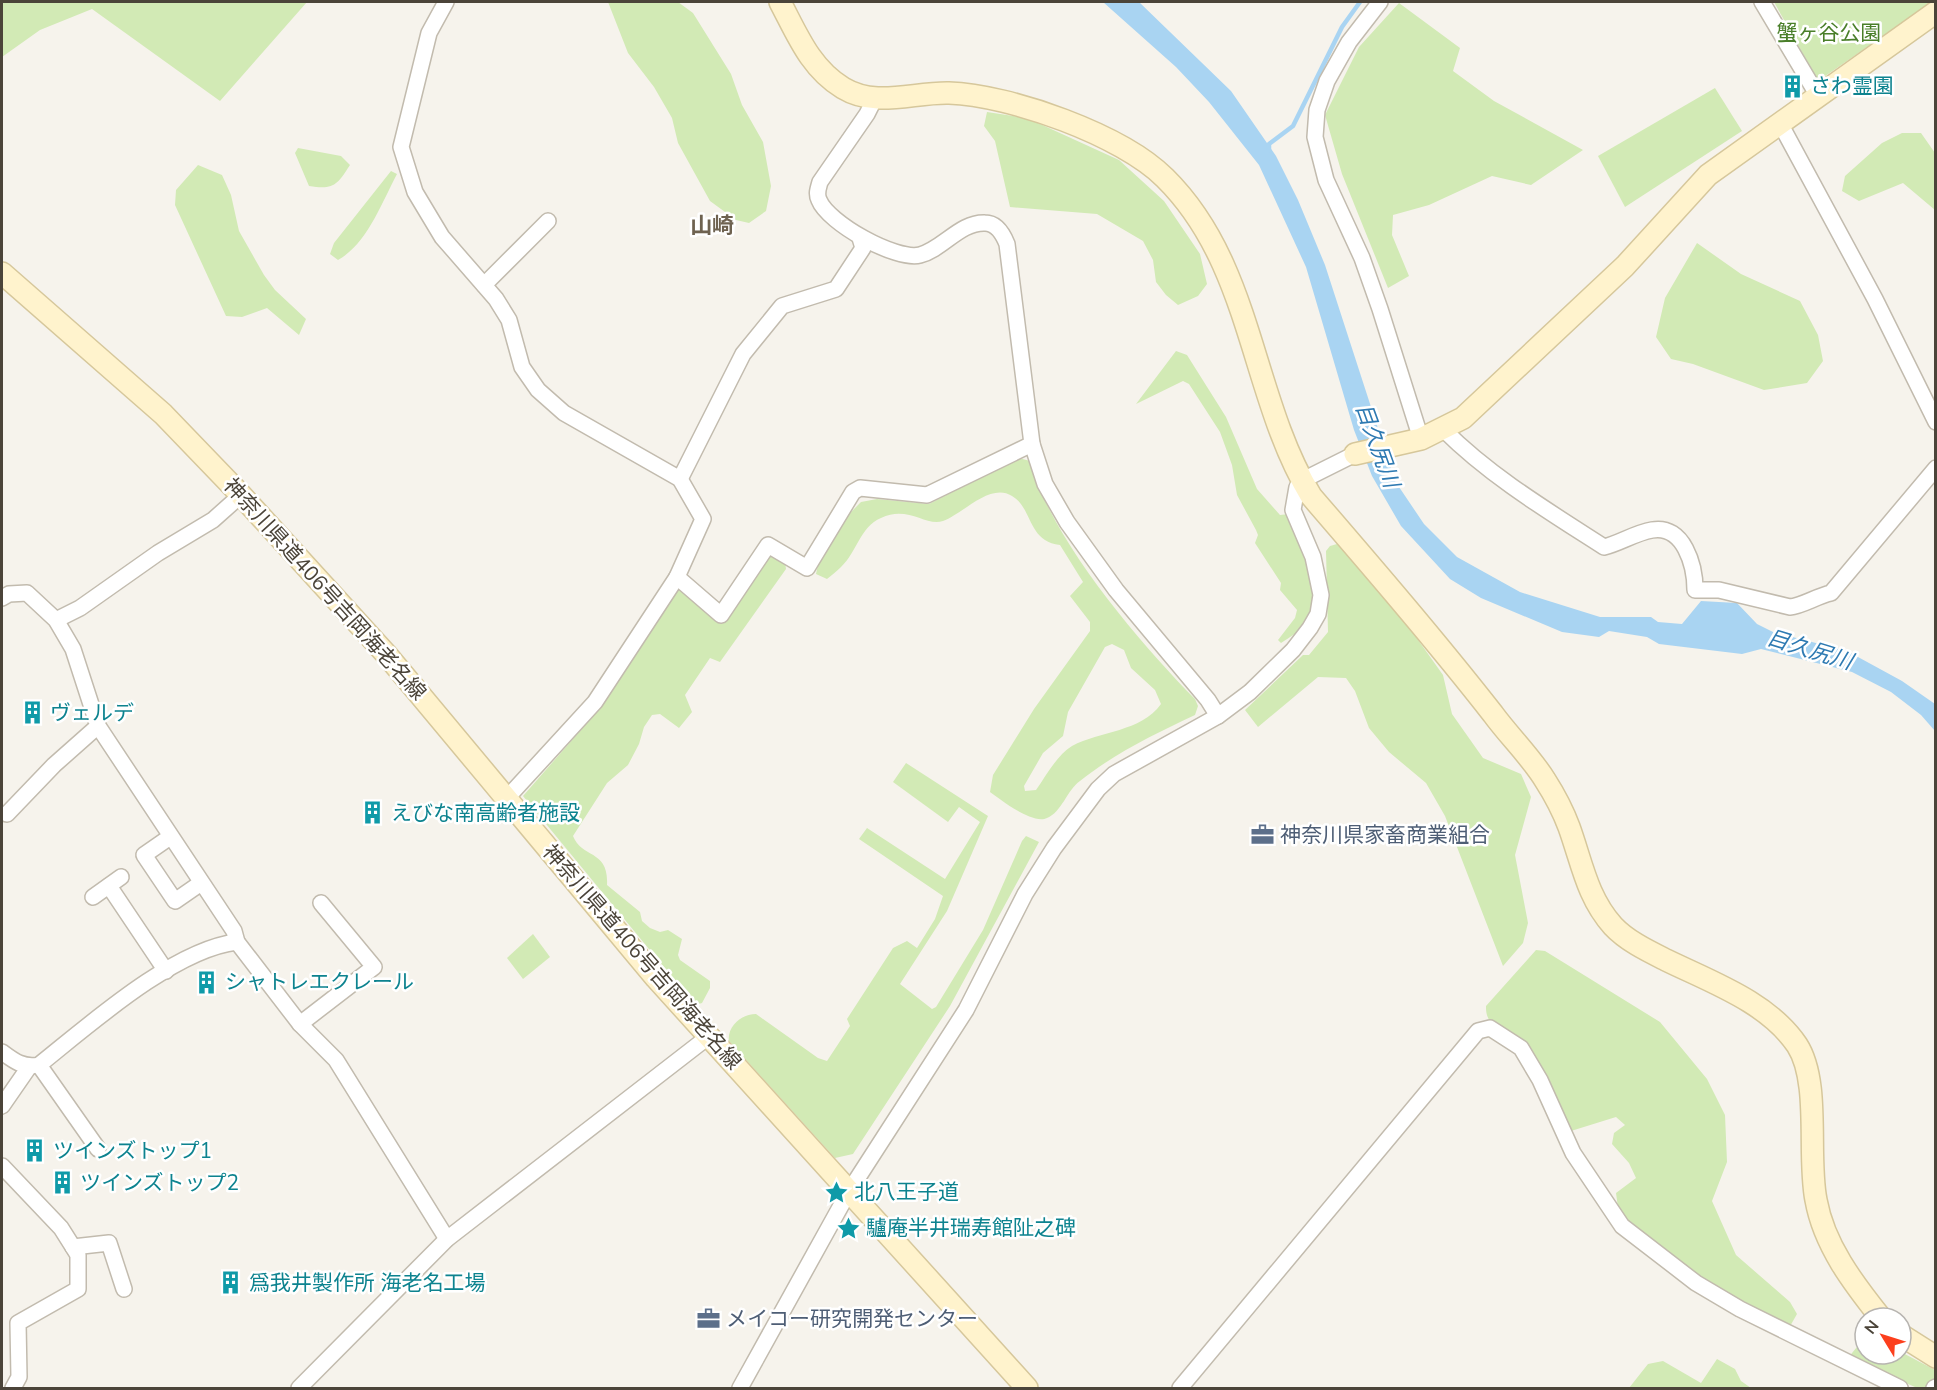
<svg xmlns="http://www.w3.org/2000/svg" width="1937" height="1390" font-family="'Nunito Sans','Noto Sans JP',sans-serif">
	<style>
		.green { fill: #d2eab5; fill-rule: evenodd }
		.water { fill: #a9d4f2 }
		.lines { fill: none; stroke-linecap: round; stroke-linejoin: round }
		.stream { stroke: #a9d4f2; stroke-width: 4.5 }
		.street-casing { stroke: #c2bbae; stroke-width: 18 }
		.secondary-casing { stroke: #d6c79b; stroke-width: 24 }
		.street { stroke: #fff; stroke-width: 15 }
		.secondary { stroke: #fff3cd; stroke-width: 21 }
		.labels { text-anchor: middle; stroke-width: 5; stroke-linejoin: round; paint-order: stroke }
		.park-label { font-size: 21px; fill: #4a7f2a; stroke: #fff }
		.culture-label { font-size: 21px; fill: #0d838f; stroke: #fff; text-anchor: start }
		.street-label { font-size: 21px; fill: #4b4439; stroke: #fff }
		.service-label { font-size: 21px; fill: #4e5e75; stroke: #fff; text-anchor: start }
		.neighbourhood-label { font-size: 22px; font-weight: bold; fill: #6e6250; stroke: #fff }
		.water-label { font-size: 22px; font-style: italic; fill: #2e7ab2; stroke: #fff }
	</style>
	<rect width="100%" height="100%" fill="#f6f3ec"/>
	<g class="green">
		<polygon points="2,2 307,2 220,101 92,9 40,30 2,57"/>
		<polygon points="608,2 678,2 693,13 731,74 742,105 763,142 771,186 766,211 749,223 736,220 710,201 678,143 672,118 654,87 628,53"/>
		<polygon points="1774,2 1932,2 1818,81"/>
		<polygon points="1399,3 1460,48 1453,71 1494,101 1583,150 1531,185 1492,176 1429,205 1393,215 1392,235 1409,276 1388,288 1342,174 1325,115 1359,47"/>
		<polygon points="1715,88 1742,131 1625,207 1598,156"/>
		<polygon points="987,112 1027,118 1119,160 1164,201 1200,254 1207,284 1198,296 1178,305 1166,295 1156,282 1153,260 1143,241 1097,214 1010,207 995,141 984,126"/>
		<polygon points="1902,133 1921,133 1935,153 1935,210 1903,183 1859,201 1842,191 1845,176 1882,143"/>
		<path d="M 298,148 L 341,156 L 350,165 C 337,185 334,190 309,186 L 295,153 Z"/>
		<polygon points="198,165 222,175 231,195 239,231 264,275 275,290 306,319 299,335 267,308 242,317 226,316 175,205 176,190"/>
		<path d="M 391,171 L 397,174 C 382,202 367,244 338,260 L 330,254 L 334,243 Z"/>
		<polygon points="1697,243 1741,274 1800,301 1818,335 1823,361 1807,383 1764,390 1693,364 1671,359 1656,337 1665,298"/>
		<path d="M 1176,351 L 1187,355 L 1226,417 L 1257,489 L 1280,515 L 1289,514 C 1301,543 1329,592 1307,622 C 1301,631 1290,637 1281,643 L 1278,640 L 1295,618 L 1297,610 L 1280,590 L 1281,583 L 1255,543 L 1258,535 L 1256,530 L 1237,495 L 1232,465 L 1220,432 L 1189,384 L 1183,381 L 1136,404 Z"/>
		<path d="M 1019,458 L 1030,461 C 1051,539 1138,641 1195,699 L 1198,706 L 1195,715 C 1155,734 1115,753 1080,781 C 1067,790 1062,812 1047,818 C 1033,825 1001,800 990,792 L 993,775 L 1034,709 L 1090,631 L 1090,622 L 1070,596 L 1083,582 L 1060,545 C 1027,541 1033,508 1012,496 C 990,482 963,514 943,521 C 926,527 908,505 881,518 C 860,527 857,552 841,567 C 837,571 832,575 827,579 L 816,574 L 819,560 L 848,515 L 861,502 L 877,499 L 929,504 ZM 1112,644 L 1124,650 L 1131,668 L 1155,690 L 1161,704 C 1141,732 1100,731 1072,746 C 1057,755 1046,776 1036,790 L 1025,791 L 1024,786 L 1043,753 L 1063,736 L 1068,712 L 1105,647 Z"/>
		<polygon points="1337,544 1374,578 1443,675 1452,714 1483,758 1521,774 1531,797 1515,855 1528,923 1523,943 1503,966 1445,816 1426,783 1389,752 1369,728 1355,691 1346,678 1318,677 1258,727 1245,710 1303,655 1309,655 1328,632 1326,551 1330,546"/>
		<path d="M 771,553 L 785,562 L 786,569 L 720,662 L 710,658 L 685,695 L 692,712 L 679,728 L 660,714 L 652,715 L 644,727 L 639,744 L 628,765 L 607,783 L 573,836 C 582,859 609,849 607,885 L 640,912 L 642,921 L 650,928 L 660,932 L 668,930 L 682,939 L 678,955 L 680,960 L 710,981 L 710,988 L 702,1003 L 695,1005 L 523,796 L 601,707 L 671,588 L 681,588 L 720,622 Z"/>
		<path d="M 906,763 L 988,816 L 947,911 L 900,984 L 932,1009 L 936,1007 L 983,930 L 1022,841 L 1026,836 L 1039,842 L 950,1006 L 853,1154 L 835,1158 L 729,1041 C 727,1026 742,1014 756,1014 L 818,1058 L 827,1061 L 850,1026 L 847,1019 L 893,948 L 907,941 L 917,948 L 935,919 L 943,896 L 859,839 L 867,828 L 945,879 L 980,822 L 959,807 L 948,822 L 893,782 Z"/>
		<polygon points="533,934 550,957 523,979 507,958"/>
		<path d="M 1536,950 L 1545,951 L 1660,1022 L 1707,1079 L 1725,1115 L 1727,1162 L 1712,1201 L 1736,1255 L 1790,1302 L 1797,1314 L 1789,1328 L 1668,1266 L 1620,1222 L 1616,1193 L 1636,1178 L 1629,1163 L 1612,1144 L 1614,1133 L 1625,1125 L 1616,1117 L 1571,1131 C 1555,1105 1541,1074 1522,1051 C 1509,1035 1485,1029 1486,1006 Z"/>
		<polygon points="1865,1337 1865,1354 1901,1354 1901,1352 1935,1370 1935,1379 1926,1388 1915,1387 1848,1358"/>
		<polygon points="1717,1359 1735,1369 1741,1381 1751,1388 1629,1388 1648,1364 1663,1361 1701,1383"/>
	</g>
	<polygon class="water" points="1103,2 1139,2 1231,91 1276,156 1298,200 1325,265 1395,481 1424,524 1457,557 1520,592 1600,617 1651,617 1658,622 1682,624 1701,601 1737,603 1757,624 1773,632 1847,651 1902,681 1935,704 1935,731 1921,715 1891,692 1852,672 1761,649 1742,654 1659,644 1647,637 1609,631 1599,637 1562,632 1481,598 1450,579 1401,526 1372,476 1354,430 1306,267 1259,165 1209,102 1176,67"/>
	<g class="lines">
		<polyline class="stream" points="1269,150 1269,144 1293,126 1342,27 1360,2"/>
		<defs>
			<g id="street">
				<polyline points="446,2 429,33 401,147 415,192 442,237 496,299 509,320 522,367 538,390 564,413 680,479 703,519 677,577 595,702 507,798"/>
				<polyline points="1380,2 1349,42 1327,81 1317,110 1315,137 1326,180 1362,258 1380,309 1421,439"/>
				<polyline points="1762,2 1818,96"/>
				<path d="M 875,98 L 867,114 L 820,182 C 818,189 816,194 819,200 C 828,223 896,261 920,255 C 943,249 960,222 985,223 C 997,223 1003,234 1007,244 L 1032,444 L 1045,484 L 1067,522 L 1116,590 L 1208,700 L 1218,716"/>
				<polyline points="1781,125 1875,299 1936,422"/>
				<polyline points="484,285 548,221"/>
				<path d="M 1444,430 C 1490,476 1548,511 1604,547 C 1620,543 1635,533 1652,530 C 1684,524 1695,566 1695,590 L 1719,590 L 1790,607 C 1802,606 1817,596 1831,593 L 1936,468"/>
				<polyline points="680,479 743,354 782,306 836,289 863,248 860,238"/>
				<polyline points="677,577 721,615 768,545 807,568 853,492 860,488 927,495 1032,444"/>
				<polyline points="2,598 9,594 27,593 56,620 73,649 98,726 234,931 237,942 300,1024 336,1060 447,1239"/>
				<polyline points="56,620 80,608 158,553 213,520 241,495"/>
				<polyline points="7,814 54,765 98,726"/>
				<polyline points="170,837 144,855 175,901 201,883"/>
				<polyline points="109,886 166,971"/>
				<polyline points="93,897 121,877"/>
				<polyline points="300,1024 374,967 321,903"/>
				<path d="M 2,1052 C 14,1061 23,1068 39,1065 C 88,1026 174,949 237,942"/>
				<polyline points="39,1065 98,1149"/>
				<polyline points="2,1106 29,1067"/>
				<polyline points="2,1166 61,1228 73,1247 78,1255 78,1289 18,1323 19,1377 13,1388"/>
				<polyline points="73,1247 109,1243 124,1289"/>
				<polyline points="299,1388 447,1239 708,1037"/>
				<polyline points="740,1388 848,1193 966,1010 1025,894 1054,848 1098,789 1114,774 1218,716 1250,692 1293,650 1310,628 1318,614 1321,595 1313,557 1293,510 1297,487 1311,476 1355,454"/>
				<polyline points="1180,1388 1478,1031 1490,1028 1521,1048 1540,1080 1573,1153 1622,1226 1696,1283 1740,1309 1900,1388"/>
				<polyline points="1934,1388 1936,1387"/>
			</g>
			<g id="secondary">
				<path d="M 780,2 C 797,34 810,68 843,88 C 876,108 913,92 949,93 C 1010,95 1122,135 1165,178 C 1253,265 1250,395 1311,496 C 1373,568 1435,640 1493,714 C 1509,736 1531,757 1545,780 C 1554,794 1563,811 1569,827 C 1582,863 1587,897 1613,926 C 1627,941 1648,951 1666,960 C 1711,982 1768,1002 1797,1045 C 1821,1082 1807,1156 1816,1200 C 1824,1245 1853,1283 1881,1318"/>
				<polyline points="2,273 163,414 241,495 386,654 656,978 1027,1388"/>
				<polyline points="1355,454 1421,439 1463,418 1625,266 1708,175 1936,12"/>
				<polyline points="1901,1335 1936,1357"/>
			</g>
		</defs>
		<use href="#street" class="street-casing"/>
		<use href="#secondary" class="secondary-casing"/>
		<use href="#street" class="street"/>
		<use href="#secondary" class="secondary"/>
	</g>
	<defs>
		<symbol id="building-bare" viewBox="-9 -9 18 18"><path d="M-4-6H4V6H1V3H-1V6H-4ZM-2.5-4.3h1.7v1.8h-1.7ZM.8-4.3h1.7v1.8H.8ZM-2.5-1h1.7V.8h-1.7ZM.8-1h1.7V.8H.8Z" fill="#0f9aa8" stroke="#fff" stroke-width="2.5" paint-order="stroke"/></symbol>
		<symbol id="office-bare" viewBox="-9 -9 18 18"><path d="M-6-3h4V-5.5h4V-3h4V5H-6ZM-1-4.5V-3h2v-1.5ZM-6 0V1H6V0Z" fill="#5c6f8a" stroke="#fff" stroke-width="2.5" paint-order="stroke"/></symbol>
		<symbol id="sight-bare" viewBox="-9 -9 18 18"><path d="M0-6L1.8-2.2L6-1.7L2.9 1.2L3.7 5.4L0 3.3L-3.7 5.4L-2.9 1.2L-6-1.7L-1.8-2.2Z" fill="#0f9aa8" stroke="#fff" stroke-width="2.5" paint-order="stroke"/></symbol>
	</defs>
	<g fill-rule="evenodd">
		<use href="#building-bare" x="1776" y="70" width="33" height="33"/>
		<use href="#building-bare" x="16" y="696" width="33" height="33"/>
		<use href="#building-bare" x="356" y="796" width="33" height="33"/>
		<use href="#office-bare" x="1246" y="818" width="33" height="33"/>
		<use href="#building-bare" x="190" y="966" width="33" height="33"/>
		<use href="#building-bare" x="18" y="1134" width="33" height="33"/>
		<use href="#building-bare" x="46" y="1166" width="33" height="33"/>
		<use href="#sight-bare" x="820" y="1176" width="33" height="33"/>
		<use href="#sight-bare" x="832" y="1212" width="33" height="33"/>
		<use href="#building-bare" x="214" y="1266" width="33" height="33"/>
		<use href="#office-bare" x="692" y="1302" width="33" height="33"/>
	</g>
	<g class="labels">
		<g class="park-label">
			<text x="1829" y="40">蟹ヶ谷公園</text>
		</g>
		<g class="culture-label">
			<text x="1810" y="93">さわ霊園</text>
			<text x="50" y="720">ヴェルデ</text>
			<text x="391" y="820">えびな南高齢者施設</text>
			<text x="225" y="989">シャトレエクレール</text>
			<text x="53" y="1158">ツインズトップ1</text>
			<text x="80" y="1190">ツインズトップ2</text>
			<text x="854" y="1199">北八王子道</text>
			<text x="866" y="1235">驢庵半井瑞寿館阯之碑</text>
			<text x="249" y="1290">爲我井製作所 海老名工場</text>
		</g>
		<g class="street-label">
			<text transform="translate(325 589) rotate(48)" y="7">神奈川県道406号吉岡海老名線</text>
			<text transform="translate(642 957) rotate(49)" y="7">神奈川県道406号吉岡海老名線</text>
		</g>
		<g class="service-label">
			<text x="1280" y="842">神奈川県家畜商業組合</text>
			<text x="726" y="1326">メイコー研究開発センター</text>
		</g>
		<g class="neighbourhood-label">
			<text x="712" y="233">山崎</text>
		</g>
		<g class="water-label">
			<text transform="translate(1378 445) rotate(70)" y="8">目久尻川</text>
			<text transform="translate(1810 649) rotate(17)" y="8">目久尻川</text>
		</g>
	</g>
	<rect width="1937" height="1390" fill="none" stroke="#4b4439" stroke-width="6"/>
	<g transform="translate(1883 1336) rotate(308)"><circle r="28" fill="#ffffff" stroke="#b7b4b0" stroke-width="1.5"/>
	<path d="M0-4.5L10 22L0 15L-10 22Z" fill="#fc3f1d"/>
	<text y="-9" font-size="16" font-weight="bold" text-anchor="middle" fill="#4b4439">N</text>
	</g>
</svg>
